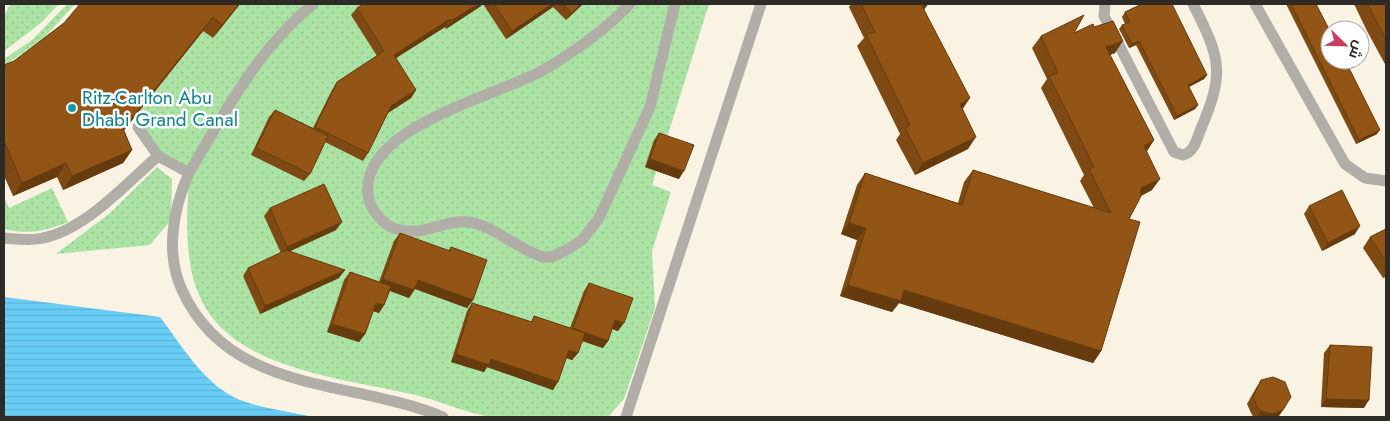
<svg xmlns="http://www.w3.org/2000/svg" width="1390" height="421" font-family="Jost,Cairo,sans-serif">
	<style>
		.green { fill: url(#green-dots) }
		.water { fill: url(#water-rules) }
		.lines { fill: none; stroke-linecap: round; stroke-linejoin: round }
		.lane { stroke: #b1aea7; stroke-width: 11 }
		.wall { fill: #7e4912 }
		.shaded-wall { fill: #663c0f }
		.building { fill: #925515; stroke: #663c0f }
		.culture-dot { fill: #0f9aa8; stroke: #fff; stroke-width: 2 }
		.labels { text-anchor: middle; stroke-width: 5; stroke-linejoin: round; paint-order: stroke }
		.culture-label { font-size: 19px; fill: #0d838f; stroke: #fff; text-anchor: start }
	</style>
	<defs>
		<pattern id="green-dots" width="8" height="8" patternUnits="userSpaceOnUse" patternTransform="scale(1.25)"><rect width="8" height="8" fill="#abe3a5"/><path d="M2 2h.1M6 6h.1" fill="none" stroke="#93c38e" stroke-width="1.8" stroke-linecap="round"/></pattern>
		<pattern id="water-rules" width="6" height="5" patternUnits="userSpaceOnUse" patternTransform="scale(1.25)"><rect width="6" height="5" fill="#69cef6"/><path d="M0 2.5h6" fill="none" stroke="#5bb1d3"/></pattern>
	</defs>
	<rect width="100%" height="100%" fill="#faf3e4"/>
	<g class="green">
		<polygon points="10,4 59,4 41,23 4,51 4,16"/>
		<polygon points="67,4 75,4 44,38 4,66 4,59 32,40"/>
		<path d="M 240,4 L 709,4 L 652,185 L 671,192 L 652,251 L 655,308 L 624,399 L 608,417 C 571,417 532,421 495,417 C 469,415 444,402 419,396 C 354,380 254,373 211,316 C 181,275 187,220 189,173 L 158,156 L 133,120 L 203,31 L 213,38 Z"/>
		<polygon points="157,167 172,179 171,220 150,245 56,254 110,213"/>
		<path d="M 52,188 L 68,222 C 47,231 27,235 4,229 L 4,197 L 9,208 Z"/>
	</g>
	<path class="water" d="M 4,297 L 160,317 C 180,343 198,374 225,392 C 246,407 287,411 313,417 L 4,417 Z"/>
	<g class="lines">
		<g class="lane">
			<path d="M 313,4 C 258,49 224,113 189,173 C 173,209 165,253 182,290 C 229,395 352,379 443,417"/>
			<path d="M 630,4 C 606,29 577,50 547,68 C 501,96 361,125 368,194 C 369,206 379,221 391,227 C 421,240 442,219 468,222 C 491,224 519,250 543,257 L 552,257 L 570,248 L 583,239 L 599,218 L 650,107 L 675,4"/>
			<path d="M 1105,4 L 1104,16 L 1174,152 L 1183,155 C 1194,152 1196,141 1200,131 C 1225,73 1221,59 1193,4"/>
			<polyline points="1255,4 1345,164 1365,178 1386,181"/>
			<polyline points="138,127 158,156 189,173"/>
			<path d="M 4,238 C 16,239 30,241 43,238 C 85,230 127,183 158,156"/>
			<polyline points="626,417 761,4"/>
		</g>
	</g>
	<g class="wall">
		<polygon points="240,4 213,38 203,31 124,130 132,150 123,163 63,190 57,177 13,196 4,176 4,65 14,61 64,23"/>
		<polygon points="483,4 583,4 566,20 553,7 506,39"/>
		<polygon points="851,4 928,4 924,9 963,109 968,149 915,175 896,140 900,134 857,46 864,38 849,7"/>
		<polygon points="1286,4 1316,4 1377,134 1356,144"/>
		<polygon points="1354,4 1386,4 1386,66 1367,31"/>
		<polygon points="481,6 446,29 445,27 396,58 416,90 411,98 388,113 368,153 363,161 325,142 310,174 304,181 251,155 269,117 275,110 313,128 332,90 337,82 377,56 351,15 357,8"/>
		<polygon points="1125,12 1207,75 1204,79 1189,87 1198,105 1195,109 1174,120 1136,45 1129,48 1119,29 1122,25 1125,24 1122,17"/>
		<polygon points="1094,27 1115,53 1110,55 1154,140 1147,151 1152,190 1141,196 1129,219 1101,351 1093,363 899,303 892,312 840,296 857,240 841,234 857,185 865,173 958,203 964,182 973,170 1094,208 1080,181 1084,175 1041,88 1047,79 1032,48 1041,36 1074,33"/>
		<polygon points="659,133 679,179 645,167 654,140"/>
		<polygon points="1309,206 1355,234 1322,251 1304,214"/>
		<polygon points="270,208 336,230 289,251 339,278 260,314 243,276 248,268 281,253 264,216"/>
		<polygon points="1386,229 1386,277 1383,278 1363,248 1370,237"/>
		<polygon points="400,233 448,251 451,247 473,300 467,308 415,289 409,298 390,291 384,305 379,313 373,311 365,334 359,342 327,332 344,280 350,272 379,282 394,241"/>
		<polygon points="589,283 618,331 612,329 608,341 603,348 582,341 578,353 572,360 566,358 553,390 487,367 484,372 451,362 467,311 472,303 531,322 534,316 570,328 584,291"/>
		<polygon points="1330,345 1364,408 1321,407 1324,353"/>
		<polygon points="1261,380 1283,410 1278,417 1254,417 1252,415 1247,404 1256,388"/>
	</g>
	<g class="shaded-wall">
		<polygon points="239,4 240,4 213,38 222,25"/>
		<polygon points="478,4 483,4 481,6 446,29 451,21"/>
		<polygon points="552,4 556,4 553,7 506,39 512,31"/>
		<polygon points="581,4 583,4 566,20 572,13"/>
		<polygon points="928,4 920,16 922,6"/>
		<polygon points="213,17 203,31 114,143 123,129"/>
		<polygon points="450,19 445,27 388,63 394,55"/>
		<polygon points="1123,41 1115,53 1098,59 1106,47"/>
		<polygon points="1139,41 1136,45 1129,48 1132,44"/>
		<polygon points="1207,75 1204,79 1185,89 1188,85"/>
		<polygon points="416,90 411,98 386,114 391,106"/>
		<polygon points="970,98 962,110 960,104"/>
		<polygon points="1198,105 1195,109 1174,120 1177,116"/>
		<polygon points="1380,130 1377,134 1356,144 1359,140"/>
		<polygon points="976,137 968,149 915,175 923,163"/>
		<polygon points="1154,140 1146,152 1144,146"/>
		<polygon points="132,150 123,163 63,190 72,176"/>
		<polygon points="650,159 684,171 679,179 645,167"/>
		<polygon points="66,163 57,177 13,196 22,183"/>
		<polygon points="1160,179 1152,190 1132,200 1141,188"/>
		<polygon points="342,222 336,230 282,255 287,247"/>
		<polygon points="849,223 866,228 857,240 841,234"/>
		<polygon points="1360,226 1355,234 1322,251 1328,243"/>
		<polygon points="345,270 339,278 260,314 265,306"/>
		<polygon points="383,279 414,290 409,298 378,286"/>
		<polygon points="418,280 473,300 467,308 413,288"/>
		<polygon points="848,285 904,290 1101,351 1093,363 899,303 892,312 840,296"/>
		<polygon points="376,303 384,305 379,313 370,310"/>
		<polygon points="615,320 624,323 618,331 610,328"/>
		<polygon points="332,324 365,334 359,342 327,332"/>
		<polygon points="573,328 608,341 603,348 568,336"/>
		<polygon points="569,350 578,353 572,360 564,357"/>
		<polygon points="456,354 491,359 558,382 553,390 487,367 484,372 451,362"/>
		<polygon points="1326,399 1369,400 1364,408 1321,407"/>
		<polygon points="1283,410 1278,417 1257,417 1261,411"/>
	</g>
	<g class="building">
		<polygon points="80,4 239,4 222,25 213,17 123,129 132,150 72,176 66,163 22,183 4,141 4,65 14,61 64,23"/>
		<polygon points="363,4 478,4 451,21 450,19 394,55 416,90 391,106 368,153 315,127 337,82 384,51 357,8"/>
		<polygon points="494,4 552,4 512,31"/>
		<polygon points="563,4 581,4 572,13"/>
		<polygon points="861,4 928,4 922,6 970,98 960,104 976,137 923,163 905,128 910,125 866,34 875,32"/>
		<polygon points="1142,4 1172,4 1207,75 1188,85 1198,105 1177,116 1139,41 1132,44 1122,25 1130,22 1125,12"/>
		<polygon points="1291,4 1316,4 1330,31 1330,60 1345,60 1380,130 1359,140"/>
		<polygon points="1368,4 1386,4 1386,39 1375,19"/>
		<polygon points="1084,15 1074,33 1093,24 1094,27 1113,21 1123,41 1106,47 1154,140 1144,146 1160,179 1141,188 1141,196 1129,219 1140,222 1101,351 904,290 901,301 848,285 866,228 849,223 865,173 962,205 973,170 1111,213 1089,169 1094,167 1049,76 1058,73 1041,36"/>
		<polygon points="275,110 328,136 310,174 256,148"/>
		<polygon points="659,133 694,145 684,171 650,159"/>
		<polygon points="324,184 342,222 287,247 270,208"/>
		<polygon points="1342,190 1360,226 1328,243 1309,206"/>
		<polygon points="1386,229 1386,262 1370,237"/>
		<polygon points="400,233 450,251 451,247 487,260 473,300 418,280 414,290 383,279"/>
		<polygon points="286,250 345,270 265,306 248,268"/>
		<polygon points="350,272 391,286 384,305 376,303 365,334 332,324"/>
		<polygon points="589,283 633,298 624,323 615,320 608,341 573,328"/>
		<polygon points="472,303 532,322 534,316 585,333 578,353 569,350 558,382 491,359 489,365 456,354"/>
		<polygon points="1330,345 1372,347 1369,400 1326,399"/>
		<polygon points="1273,377 1285,382 1291,397 1283,410 1272,414 1261,411 1257,407 1253,397 1261,380"/>
	</g>
	<circle class="culture-dot" cx="72" cy="108" r="5"/>
	<g class="labels">
		<g class="culture-label">
			<text x="82" y="104">Ritz-Carlton Abu<tspan x="82" dy="22">Dhabi Grand Canal</tspan></text>
		</g>
	</g>
	<rect width="1390" height="421" fill="none" stroke="#2e2b26" stroke-width="10"/>
	<g transform="translate(1345 45) rotate(113)"><circle r="24" fill="#ffffff" stroke="#abaaa8"/>
	<path d="M0-4L9 19L0 12L-9 19Z" fill="#ca3b5d"/>
	<text y="-8" font-size="14" font-weight="bold" text-anchor="middle" fill="#2e2b26">ش</text>
	</g>
</svg>
